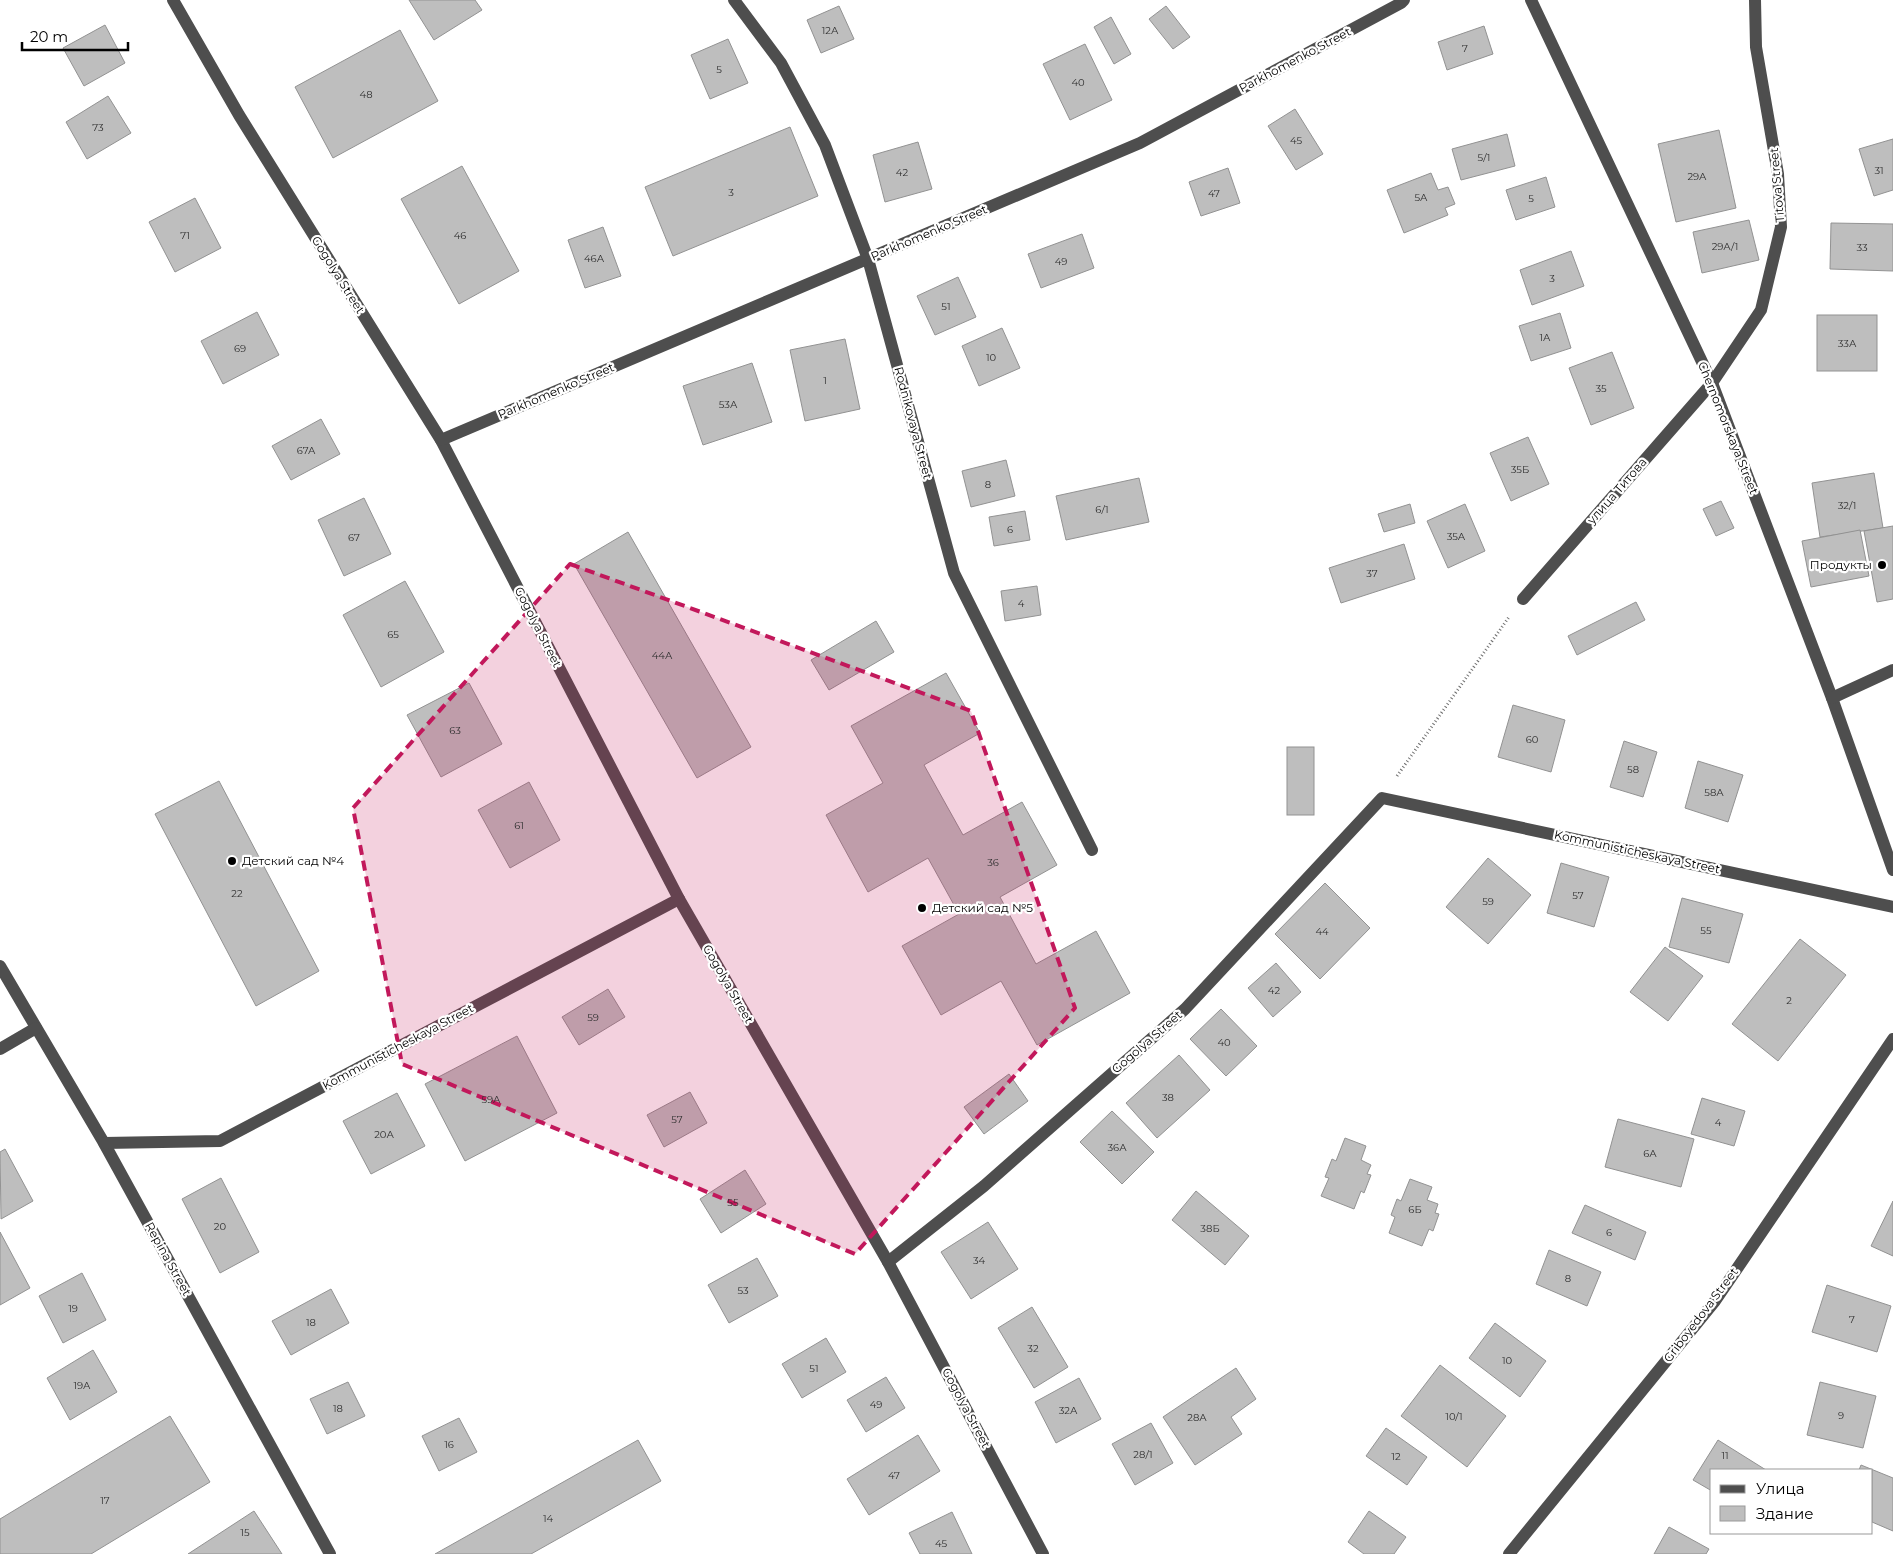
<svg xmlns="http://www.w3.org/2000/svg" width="1893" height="1554" font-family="Montserrat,sans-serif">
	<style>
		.building { fill: #bebebe; stroke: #929292 }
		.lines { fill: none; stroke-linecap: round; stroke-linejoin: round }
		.path { stroke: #707070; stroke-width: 3; stroke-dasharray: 1 2.5; stroke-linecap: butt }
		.minor { stroke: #4e4e4e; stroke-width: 12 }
		.marked { fill: #c2185b; fill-opacity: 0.2; stroke: #c2185b; stroke-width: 4; stroke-dasharray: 10 6; stroke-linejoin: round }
		.poi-dot { fill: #000; stroke: #fff; stroke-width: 2 }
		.labels { text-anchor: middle; stroke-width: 4.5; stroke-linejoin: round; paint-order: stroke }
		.number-label { font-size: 10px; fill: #303030 }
		.street-label { font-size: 12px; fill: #000; stroke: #fff }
		.poi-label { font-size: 12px; fill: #000; stroke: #fff; text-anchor: start }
	</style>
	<rect width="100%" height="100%" fill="#fff"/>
	<g class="building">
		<polygon points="409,0 475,0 482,10 434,40"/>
		<polygon points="839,6 854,39 821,53 807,20"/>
		<polygon points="1166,6 1190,37 1173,49 1149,19"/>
		<polygon points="1111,17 1131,54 1114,64 1094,27"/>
		<polygon points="105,25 125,63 84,86 63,48"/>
		<polygon points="1484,26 1493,54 1447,70 1438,42"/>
		<polygon points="400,30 438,101 333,158 295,87"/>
		<polygon points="728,39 748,83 710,99 691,55"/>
		<polygon points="1085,44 1112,100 1070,120 1043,64"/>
		<polygon points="108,96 131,133 87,159 66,122"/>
		<polygon points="1295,109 1323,154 1296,170 1268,126"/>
		<polygon points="790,127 818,196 673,256 645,187"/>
		<polygon points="1719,130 1736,208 1676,222 1658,144"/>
		<polygon points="1507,134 1515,166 1461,180 1452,149"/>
		<polygon points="1893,139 1893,190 1874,196 1859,149"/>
		<polygon points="918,142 932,189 885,202 873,155"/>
		<polygon points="462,166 519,271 459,304 401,199"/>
		<polygon points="1228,168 1240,203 1201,216 1189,182"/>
		<polygon points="1431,173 1438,190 1448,187 1455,204 1445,208 1448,215 1404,233 1387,190"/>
		<polygon points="1546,177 1555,207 1516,220 1506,190"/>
		<polygon points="195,198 221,248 175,272 149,222"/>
		<polygon points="1749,220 1759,260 1702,273 1693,232"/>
		<polygon points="1831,223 1893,224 1893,271 1830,269"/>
		<polygon points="603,227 621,276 585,288 568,240"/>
		<polygon points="1082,234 1094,268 1041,288 1028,254"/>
		<polygon points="1571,251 1584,286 1532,305 1520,270"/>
		<polygon points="958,277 976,317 935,335 917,296"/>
		<polygon points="257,312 279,355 223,384 201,341"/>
		<polygon points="1560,313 1571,348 1531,361 1519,326"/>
		<rect x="1817" y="315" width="60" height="56"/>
		<polygon points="1002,328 1020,368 979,386 962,346"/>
		<polygon points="845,339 860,409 805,421 790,350"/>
		<polygon points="1612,352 1634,408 1591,425 1569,368"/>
		<polygon points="752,363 772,422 703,445 683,386"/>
		<polygon points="321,419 340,454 291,480 272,446"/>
		<polygon points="1528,437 1549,484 1511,501 1490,453"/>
		<polygon points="1006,460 1015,496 971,507 962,471"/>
		<polygon points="1874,473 1883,528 1820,537 1812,483"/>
		<polygon points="1139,478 1149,522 1066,540 1056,496"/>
		<polygon points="364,498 391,554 344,576 318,520"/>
		<polygon points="1721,501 1734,528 1716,536 1703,509"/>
		<polygon points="1410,504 1415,523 1384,532 1378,514"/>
		<polygon points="1465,504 1485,551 1448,568 1427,521"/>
		<polygon points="1025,511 1030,540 994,546 989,517"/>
		<polygon points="1893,526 1893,599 1877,602 1864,531"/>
		<polygon points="1860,530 1869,576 1811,587 1802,541"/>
		<polygon points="628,532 751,747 697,778 574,564"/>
		<polygon points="1404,544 1415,579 1341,603 1329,568"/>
		<polygon points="405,581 444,652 381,687 343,615"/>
		<polygon points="1037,586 1041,615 1005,621 1001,591"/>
		<polygon points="1636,602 1645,620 1577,655 1568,636"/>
		<polygon points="876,621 894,652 829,690 811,660"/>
		<polygon points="946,673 980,733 924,765 963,835 1022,802 1057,865 1000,897 1036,964 1096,931 1130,993 1037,1045 1001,981 941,1015 902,946 959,914 928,858 868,892 826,815 883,783 851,726"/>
		<polygon points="469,683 502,744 441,777 407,715"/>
		<polygon points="1513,705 1565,720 1551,772 1498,757"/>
		<polygon points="1624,741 1657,752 1643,797 1610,787"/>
		<rect x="1287" y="747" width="27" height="68"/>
		<polygon points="1698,761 1743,775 1728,822 1685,808"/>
		<polygon points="219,781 319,971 256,1006 155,814"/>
		<polygon points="529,782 560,840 510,868 478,810"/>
		<polygon points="1488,858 1531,895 1488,944 1446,907"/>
		<polygon points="1561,863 1609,877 1594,927 1547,913"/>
		<polygon points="1325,883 1370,928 1320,979 1275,934"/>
		<polygon points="1682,898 1743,914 1729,963 1669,947"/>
		<polygon points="1800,939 1846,975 1778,1061 1732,1024"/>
		<polygon points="1665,947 1703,976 1668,1021 1630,992"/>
		<polygon points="1276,963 1301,992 1273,1017 1248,988"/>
		<polygon points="608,989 625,1017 579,1045 562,1017"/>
		<polygon points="1221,1009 1257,1046 1226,1076 1190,1039"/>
		<polygon points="517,1036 557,1113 465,1161 425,1084"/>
		<polygon points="1179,1055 1210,1090 1157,1138 1126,1103"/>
		<polygon points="1009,1074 1028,1101 984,1134 964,1107"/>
		<polygon points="690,1092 707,1123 664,1147 647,1115"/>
		<polygon points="397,1093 425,1146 371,1174 343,1121"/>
		<polygon points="1702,1098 1745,1111 1734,1146 1691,1134"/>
		<polygon points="1112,1111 1154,1152 1122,1184 1080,1142"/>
		<polygon points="1618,1119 1694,1139 1681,1187 1605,1167"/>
		<polygon points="1345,1138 1366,1146 1361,1160 1371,1165 1367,1174 1371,1175 1364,1193 1361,1191 1354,1209 1321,1196 1329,1178 1325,1177 1332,1159 1336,1161"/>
		<polygon points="5,1149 33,1201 1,1219 0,1152"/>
		<polygon points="745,1170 766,1204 721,1233 700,1199"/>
		<polygon points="221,1178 259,1252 220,1273 182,1199"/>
		<polygon points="1410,1179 1432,1187 1427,1200 1438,1204 1435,1213 1439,1214 1433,1231 1429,1229 1422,1246 1389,1233 1395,1217 1391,1215 1397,1199 1401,1201"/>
		<polygon points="1196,1191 1249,1236 1225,1265 1172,1220"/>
		<polygon points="1893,1201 1893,1256 1871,1246"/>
		<polygon points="1585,1205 1646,1232 1635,1260 1572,1233"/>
		<polygon points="988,1222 1018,1269 971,1299 941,1252"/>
		<polygon points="0,1232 30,1288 0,1305"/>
		<polygon points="1549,1250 1601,1272 1587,1306 1536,1284"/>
		<polygon points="757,1258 778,1296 729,1323 708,1285"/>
		<polygon points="82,1273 106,1320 63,1343 39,1296"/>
		<polygon points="1827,1285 1891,1306 1877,1352 1812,1332"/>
		<polygon points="331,1289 349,1323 291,1355 272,1321"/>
		<polygon points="1032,1307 1068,1367 1034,1388 998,1328"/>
		<polygon points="1495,1323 1546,1361 1520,1397 1469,1358"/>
		<polygon points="826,1338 846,1372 802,1398 782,1364"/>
		<polygon points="93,1350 117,1392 70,1420 47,1378"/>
		<polygon points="1440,1365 1506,1416 1467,1467 1401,1416"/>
		<polygon points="1236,1368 1256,1399 1231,1417 1242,1434 1195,1465 1163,1417"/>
		<polygon points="886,1377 905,1408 866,1432 847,1400"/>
		<polygon points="1079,1378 1101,1419 1056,1443 1035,1402"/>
		<polygon points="348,1382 365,1416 327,1434 310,1399"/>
		<polygon points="1820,1382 1876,1396 1863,1448 1807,1435"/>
		<polygon points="170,1416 210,1482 91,1554 0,1554 0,1519"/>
		<polygon points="459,1418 477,1452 439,1471 422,1436"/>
		<polygon points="1151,1423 1173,1463 1135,1485 1112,1444"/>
		<polygon points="1386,1428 1427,1457 1407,1485 1366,1456"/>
		<polygon points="918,1435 940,1471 869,1515 847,1479"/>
		<polygon points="638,1440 661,1481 531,1554 435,1554"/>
		<polygon points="1718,1440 1766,1470 1712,1470 1712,1491 1693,1480"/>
		<polygon points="1861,1465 1893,1478 1893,1531 1872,1522 1872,1470 1859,1470"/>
		<polygon points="254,1511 282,1554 188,1554"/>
		<polygon points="1369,1511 1406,1537 1394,1554 1364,1554 1348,1542"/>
		<polygon points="952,1512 972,1554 920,1554 909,1533"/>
		<polygon points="1669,1527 1709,1549 1706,1554 1654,1554"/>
	</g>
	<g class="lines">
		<polyline class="path" points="1397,776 1509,617"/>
		<g class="minor">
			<polyline points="173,0 239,115 441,440 679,899 888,1262 1043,1554"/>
			<polyline points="734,0 781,63 825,145 868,259 954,573 1092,850"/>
			<polyline points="1531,0 1712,383 1832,698 1893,870"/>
			<polyline points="441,440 1140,143 1401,3 1404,0"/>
			<polyline points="1523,599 1712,383 1761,310 1781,227 1778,174 1756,47 1755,0"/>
			<polyline points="1832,698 1893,670"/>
			<polyline points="0,966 104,1143 330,1554"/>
			<polyline points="0,1049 36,1028"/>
			<polyline points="104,1143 220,1141 679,899"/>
			<polyline points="888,1262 984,1186 1185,1009 1382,798 1893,907"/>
			<polyline points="1509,1554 1715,1301 1893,1039"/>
		</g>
	</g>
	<path class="marked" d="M 570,564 L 971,711 L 1075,1008 L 855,1254 L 402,1064 L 353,808 Z"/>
	<g class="poi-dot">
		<circle cx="1882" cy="565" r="5"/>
		<circle cx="232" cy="861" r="5"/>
		<circle cx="922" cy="908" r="5"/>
	</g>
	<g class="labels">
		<g class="number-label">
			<text x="830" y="34">12А</text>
			<text x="1465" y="52">7</text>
			<text x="719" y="73">5</text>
			<text x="1078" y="86">40</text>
			<text x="366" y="98">48</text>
			<text x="98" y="131">73</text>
			<text x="1296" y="144">45</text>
			<text x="1484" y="161">5/1</text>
			<text x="1879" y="174">31</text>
			<text x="902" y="176">42</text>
			<text x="1697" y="180">29А</text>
			<text x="731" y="196">3</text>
			<text x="1214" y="197">47</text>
			<text x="1421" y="201">5А</text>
			<text x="1531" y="202">5</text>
			<text x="185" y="239">71</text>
			<text x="460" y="239">46</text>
			<text x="1725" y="250">29А/1</text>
			<text x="1862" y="251">33</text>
			<text x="594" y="262">46А</text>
			<text x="1061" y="265">49</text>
			<text x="1552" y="282">3</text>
			<text x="946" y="310">51</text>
			<text x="1545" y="341">1А</text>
			<text x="1847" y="347">33А</text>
			<text x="240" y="352">69</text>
			<text x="991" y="361">10</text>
			<text x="825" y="384">1</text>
			<text x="1601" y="392">35</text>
			<text x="728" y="408">53А</text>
			<text x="306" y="454">67А</text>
			<text x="1520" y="473">35Б</text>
			<text x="988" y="488">8</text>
			<text x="1847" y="509">32/1</text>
			<text x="1102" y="513">6/1</text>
			<text x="1010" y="533">6</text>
			<text x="1456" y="540">35А</text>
			<text x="354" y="541">67</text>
			<text x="1372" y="577">37</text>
			<text x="1021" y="607">4</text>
			<text x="393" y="638">65</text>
			<text x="662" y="659">44А</text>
			<text x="455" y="734">63</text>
			<text x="1532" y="743">60</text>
			<text x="1633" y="773">58</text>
			<text x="1714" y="796">58А</text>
			<text x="519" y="829">61</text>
			<text x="993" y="866">36</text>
			<text x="237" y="897">22</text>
			<text x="1578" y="899">57</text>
			<text x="1488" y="905">59</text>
			<text x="1706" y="934">55</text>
			<text x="1322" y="935">44</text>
			<text x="1274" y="994">42</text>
			<text x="1789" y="1004">2</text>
			<text x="593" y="1021">59</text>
			<text x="1224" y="1046">40</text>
			<text x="1168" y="1101">38</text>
			<text x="491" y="1103">59А</text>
			<text x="677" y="1123">57</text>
			<text x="1718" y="1126">4</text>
			<text x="384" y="1138">20А</text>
			<text x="1117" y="1151">36А</text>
			<text x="1650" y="1157">6А</text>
			<text x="733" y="1206">55</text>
			<text x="1415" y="1213">6Б</text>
			<text x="220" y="1230">20</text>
			<text x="1210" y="1232">38Б</text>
			<text x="1609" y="1236">6</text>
			<text x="979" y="1264">34</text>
			<text x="1568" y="1282">8</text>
			<text x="743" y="1294">53</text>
			<text x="73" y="1312">19</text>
			<text x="1852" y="1323">7</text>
			<text x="311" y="1326">18</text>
			<text x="1033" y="1352">32</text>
			<text x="1507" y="1364">10</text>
			<text x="814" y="1372">51</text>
			<text x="82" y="1389">19А</text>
			<text x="876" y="1408">49</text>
			<text x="338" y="1412">18</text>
			<text x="1068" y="1414">32А</text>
			<text x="1841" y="1419">9</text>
			<text x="1454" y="1420">10/1</text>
			<text x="1197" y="1421">28А</text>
			<text x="449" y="1448">16</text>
			<text x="1143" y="1458">28/1</text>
			<text x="1725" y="1459">11</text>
			<text x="1396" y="1460">12</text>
			<text x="894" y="1479">47</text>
			<text x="105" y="1504">17</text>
			<text x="548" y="1522">14</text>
			<text x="245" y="1536">15</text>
			<text x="941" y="1547">45</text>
		</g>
		<g class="street-label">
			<text transform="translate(1295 60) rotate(-28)" y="4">Parkhomenko Street</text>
			<text transform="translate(1777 185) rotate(-95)" y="4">Titova Street</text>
			<text transform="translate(929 233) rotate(-23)" y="4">Parkhomenko Street</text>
			<text transform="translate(338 275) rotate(58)" y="4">Gogolya Street</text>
			<text transform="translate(556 391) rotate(-23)" y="4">Parkhomenko Street</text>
			<text transform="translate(913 423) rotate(75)" y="4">Rodnikovaya Street</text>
			<text transform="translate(1728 428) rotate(68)" y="4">Chernomorskaya Street</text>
			<text transform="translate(1617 491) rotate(-49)" y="4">улица Титова</text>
			<text transform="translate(538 627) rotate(63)" y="4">Gogolya Street</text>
			<text transform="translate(1637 852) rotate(12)" y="4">Kommunisticheskaya Street</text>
			<text transform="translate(728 984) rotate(60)" y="4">Gogolya Street</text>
			<text transform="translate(1147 1042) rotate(-41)" y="4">Gogolya Street</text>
			<text transform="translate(398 1047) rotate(-28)" y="4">Kommunisticheskaya Street</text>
			<text transform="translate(168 1259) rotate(61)" y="4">Repina Street</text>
			<text transform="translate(1701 1315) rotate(-53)" y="4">Griboyedova Street</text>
			<text transform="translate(966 1408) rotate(62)" y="4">Gogolya Street</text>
		</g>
		<g class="poi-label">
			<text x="1872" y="569" text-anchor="end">Продукты</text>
			<text x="242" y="865">Детский сад №4</text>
			<text x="932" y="912">Детский сад №5</text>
		</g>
	</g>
	<rect x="1710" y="1469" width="162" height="65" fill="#ffffff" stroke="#999999"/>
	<rect x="1720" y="1485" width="25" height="8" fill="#4e4e4e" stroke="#999999"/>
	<text x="1756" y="1494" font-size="15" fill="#000000">Улица</text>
	<rect x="1720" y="1506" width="25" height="15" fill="#bebebe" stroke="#999999"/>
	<text x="1756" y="1519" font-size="15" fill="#000000">Здание</text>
	<path d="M22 42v8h106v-8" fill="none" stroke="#000000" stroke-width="2.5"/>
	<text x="30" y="42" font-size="15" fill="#000000" stroke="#ffffff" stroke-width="4" paint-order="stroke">20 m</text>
</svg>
